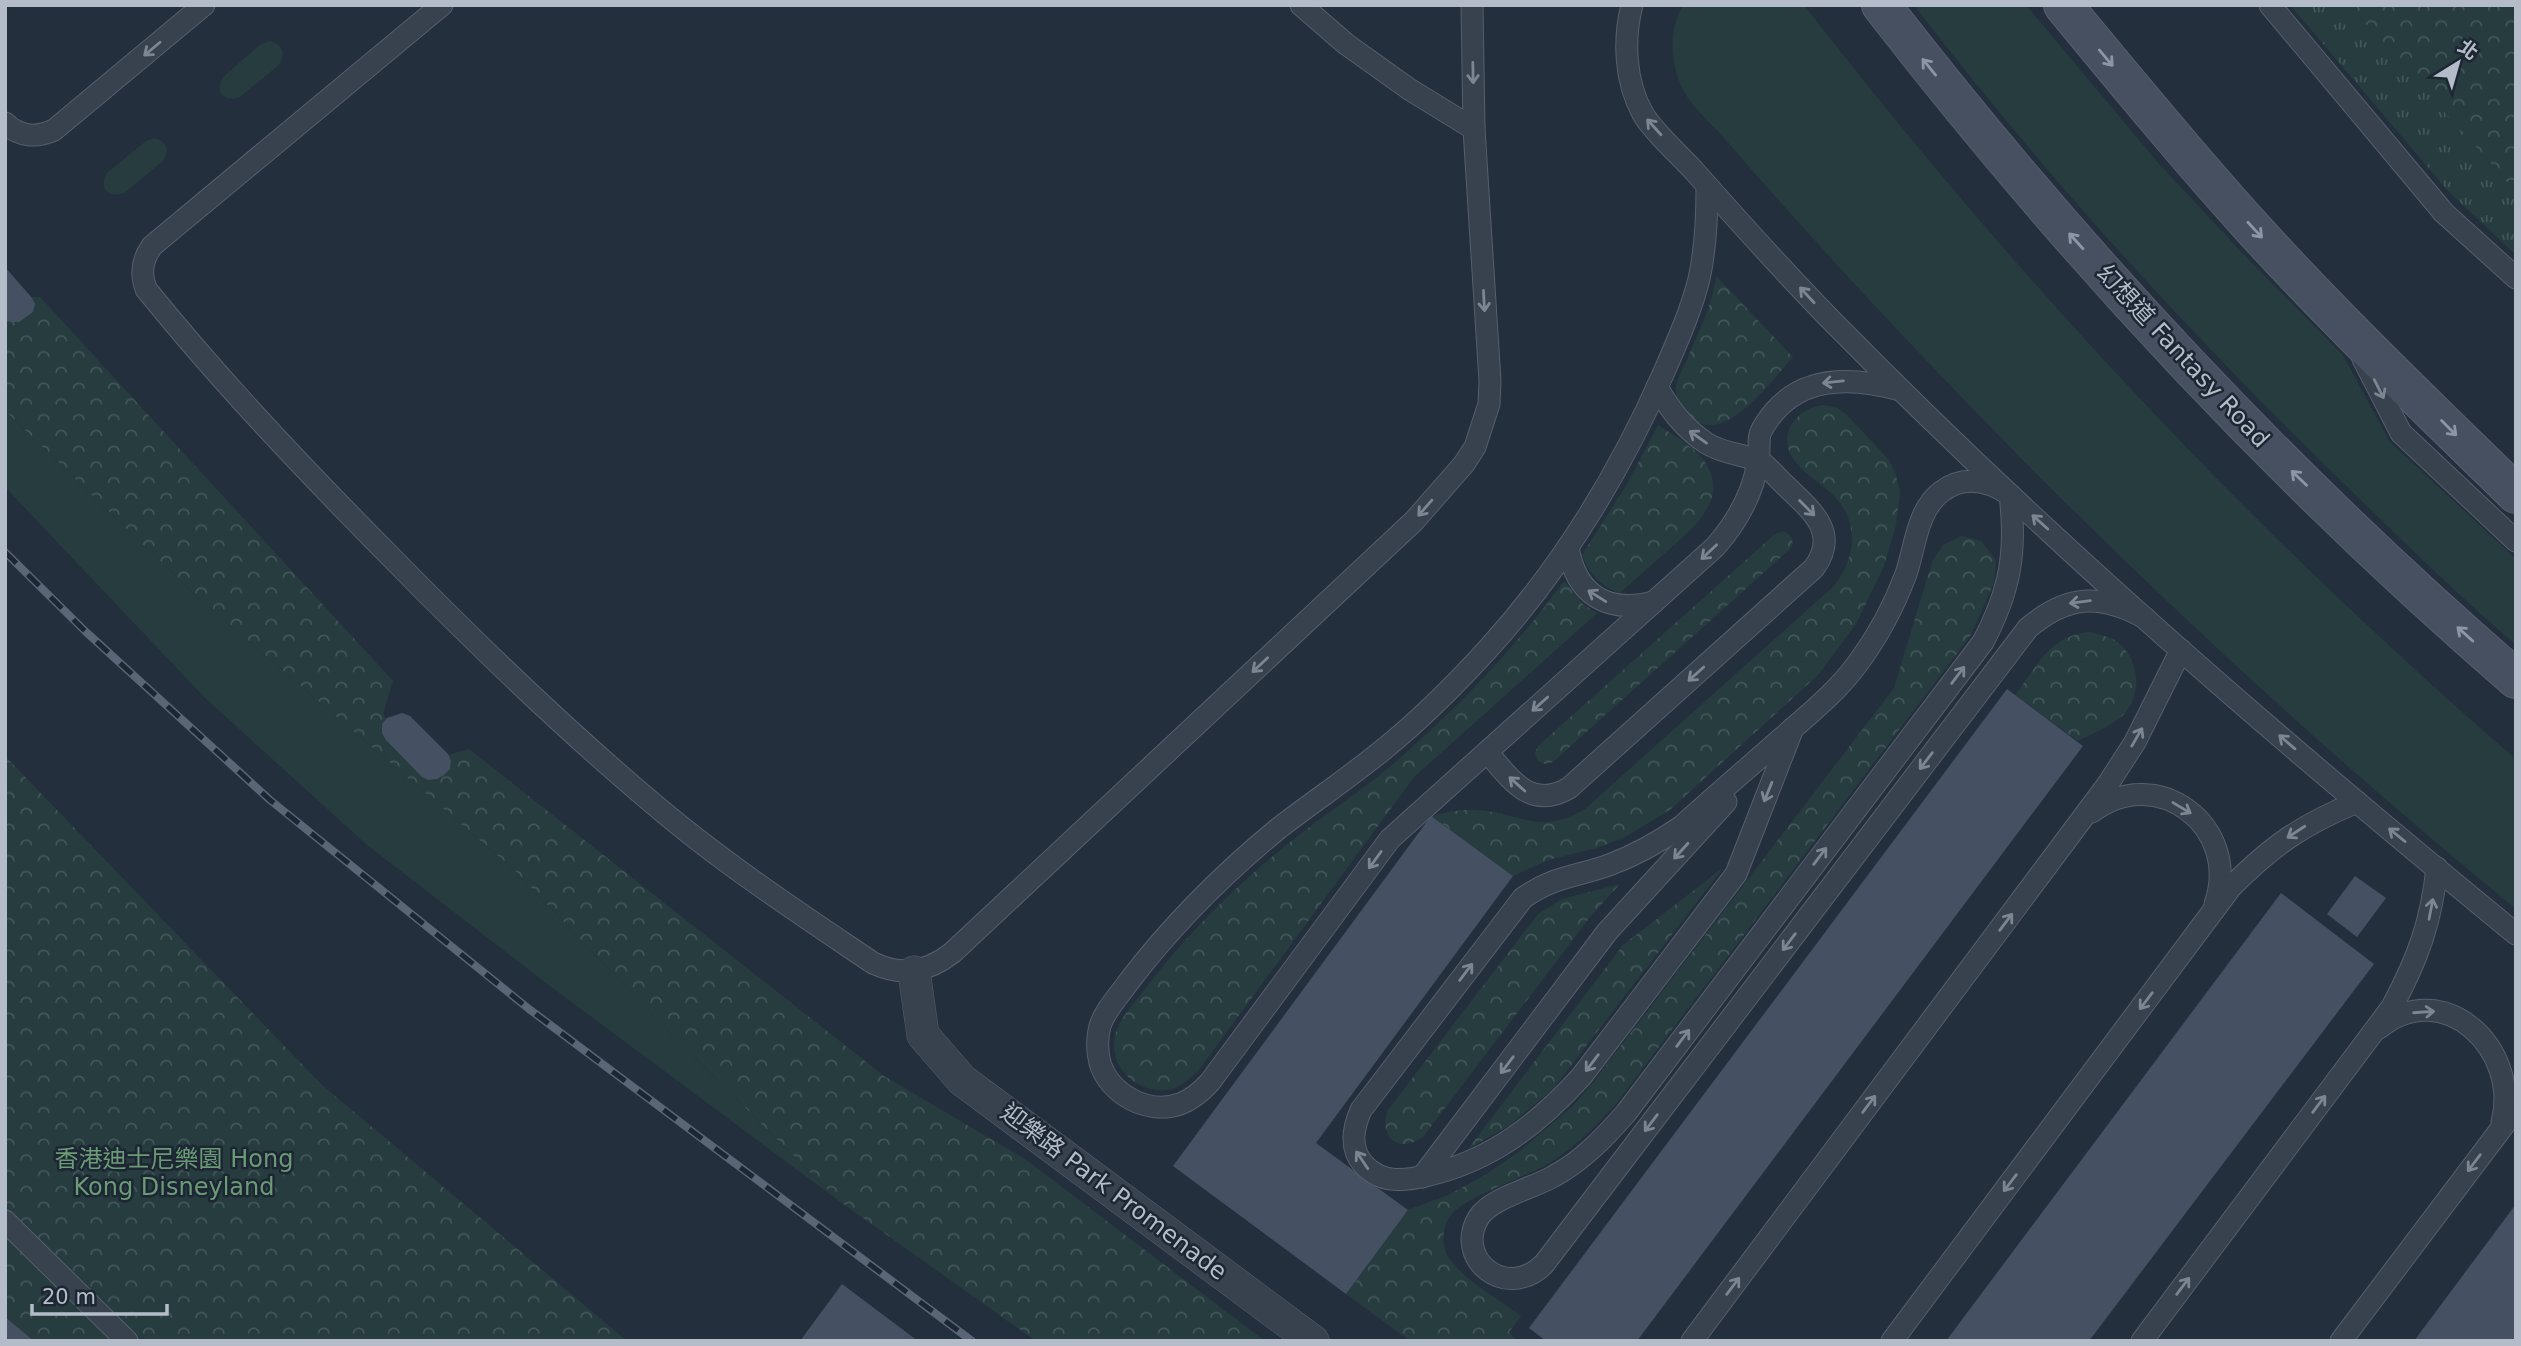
<svg xmlns="http://www.w3.org/2000/svg" width="2521" height="1346" font-family="'DejaVu Sans','Noto Sans TC',sans-serif">
	<style>
		.grass { fill: url(#grass-tufts) }
		.forest { fill: url(#forest-crowns) }
		.garden { fill: #263c3f }
		.building { fill: #455162 }
		.lines { fill: none; stroke-linecap: round; stroke-linejoin: round }
		.service-casing { stroke: #565f6c; stroke-width: 23 }
		.pedestrian-casing { stroke: #565f6c; stroke-width: 33 }
		.secondary-casing { stroke: #565f6c; stroke-width: 40 }
		.service { stroke: #38414e; stroke-width: 21 }
		.pedestrian { stroke: #38414e; stroke-width: 32 }
		.secondary { stroke: #465061; stroke-width: 38 }
		.rail-casing { stroke: #5a6575; stroke-width: 8 }
		.rail { stroke: #1d2633; stroke-width: 5; stroke-dasharray: 16; stroke-linecap: butt }
		.oneway { stroke: #7c8592 }
		.oneway2 { stroke: #8e96a5 }
		.labels { text-anchor: middle; stroke-width: 5; stroke-linejoin: round; paint-order: stroke }
		.street-label { font-size: 24px; fill: #b4bcc9; stroke: #1d2633 }
		.park-label { font-size: 24px; fill: #6b9a76; stroke: #1d2633 }
	</style>
	<defs>
		<pattern id="grass-tufts" width="24" height="20" patternUnits="userSpaceOnUse" patternTransform="scale(1.75)"><rect width="24" height="20" fill="#263c3f"/><path d="M3 7l-1-3M5 7V3M7 7l1-3M15 17l-1-3M17 17v-4M19 17l1-3" fill="none" stroke="#435659"/></pattern>
		<pattern id="forest-crowns" width="20" height="18" patternUnits="userSpaceOnUse" patternTransform="scale(1.75)"><rect width="20" height="18" fill="#263c3f"/><path d="M2 6a3 3 0 1 1 6 0M12 15a3 3 0 1 1 6 0" fill="none" stroke="#435659"/></pattern>
	</defs>
	<rect width="100%" height="100%" fill="#242f3e"/>
	<polygon class="grass" points="2290,5 2349,5 2516,192 2516,255 2449,192"/>
	<g class="forest">
		<polygon points="2349,5 2516,5 2516,192"/>
		<path d="M 1716,276 L 1793,357 C 1771,380 1727,445 1692,419 C 1682,411 1675,400 1676,387 C 1677,377 1685,366 1688,357 C 1699,331 1713,304 1716,276 Z"/>
		<polygon points="5,297 40,297 393,681 383,714 403,744 433,759 469,749 884,1076 1025,1159 1265,1341 1036,1341 839,1201 674,1037 513,869 194,594 5,411"/>
		<path d="M 1822,405 L 1835,407 L 1846,414 L 1889,460 L 1896,475 L 1900,492 L 1896,525 L 1884,566 L 1856,624 L 1818,675 L 1671,809 L 1625,837 L 1600,847 L 1548,860 L 1513,876 L 1431,816 C 1445,813 1460,809 1475,810 C 1522,812 1537,837 1585,809 L 1834,586 C 1855,560 1860,523 1835,497 C 1823,484 1804,475 1794,460 C 1776,435 1796,409 1822,405 Z"/>
		<path d="M 1658,425 C 1673,435 1691,445 1702,458 C 1733,498 1693,528 1665,553 C 1650,566 1635,579 1620,593 C 1601,587 1589,574 1582,555 L 1627,484 Z"/>
		<polygon points="1783,531 1790,535 1793,543 1790,549 1553,762 1545,764 1538,761 1535,753 1538,746 1775,534"/>
		<path d="M 1961,536 L 1981,541 L 1996,560 L 1994,583 L 1971,635 L 1615,1105 C 1594,1128 1573,1149 1546,1165 C 1523,1178 1467,1196 1451,1215 C 1443,1224 1441,1244 1447,1255 C 1461,1279 1499,1299 1521,1316 L 1509,1332 L 1517,1341 L 1410,1341 L 1346,1294 L 1408,1210 L 1448,1195 L 1485,1175 L 1520,1151 L 1573,1106 L 1591,1085 L 1894,688 L 1932,562 L 1943,545 Z"/>
		<path d="M 1564,581 L 1584,605 L 1597,613 L 1414,777 L 1198,1071 C 1190,1078 1182,1086 1172,1089 C 1143,1096 1113,1073 1114,1043 C 1115,1022 1133,1005 1145,989 C 1187,934 1236,885 1290,842 C 1325,814 1365,789 1399,759 C 1460,705 1516,647 1564,581 Z"/>
		<path d="M 2090,632 C 2101,635 2112,637 2120,644 C 2141,663 2142,699 2121,717 C 2109,727 2091,734 2078,741 L 2015,695 C 2038,665 2050,635 2090,632 Z"/>
		<polygon points="5,756 322,1085 627,1341 5,1341"/>
		<polygon points="1724,867 1553,1089 1510,1125 1468,1149 1623,945"/>
		<path d="M 1620,884 L 1590,917 L 1423,1137 C 1399,1154 1378,1138 1388,1110 L 1538,914 L 1562,899 Z"/>
	</g>
	<g class="garden">
		<path d="M 1683,5 L 1804,5 C 2019,282 2251,530 2516,759 L 2516,909 C 2274,711 2048,495 1837,265 C 1799,223 1761,181 1724,138 C 1711,123 1692,107 1683,90 C 1670,63 1668,31 1683,5 Z"/>
		<path d="M 1914,5 L 2026,5 L 2160,165 L 2250,261 L 2343,355 L 2390,442 L 2516,559 L 2516,645 C 2449,587 2386,525 2323,463 C 2177,320 2038,167 1914,5 Z"/>
		<path d="M 270,41 C 283,45 286,53 279,65 L 240,97 C 224,103 214,91 223,77 L 261,44 Z"/>
		<path d="M 154,138 C 167,141 170,150 163,161 L 124,193 C 108,199 98,187 107,173 L 146,141 Z"/>
		<polygon points="5,411 194,594 513,869 674,1037 839,1201 550,986 367,845 205,698 5,487"/>
	</g>
	<g class="building">
		<polygon points="5,267 32,298 35,304 33,312 19,322 10,322 5,318"/>
		<polygon points="2007,689 2083,746 1637,1341 1546,1341 1529,1328"/>
		<polygon points="402,713 410,716 448,754 451,761 450,769 444,775 437,779 428,780 422,777 386,740 382,733 382,724 387,718"/>
		<polygon points="1431,816 1513,876 1316,1143 1408,1210 1346,1294 1173,1166"/>
		<polygon points="2355,876 2386,898 2357,937 2327,914"/>
		<polygon points="2281,893 2374,964 2089,1341 1946,1341"/>
		<polygon points="2516,1204 2516,1341 2414,1341"/>
		<polygon points="842,1284 918,1341 800,1341"/>
		<polygon points="5,1317 34,1341 5,1341"/>
	</g>
	<g class="lines">
		<defs>
			<g id="service">
				<path d="M 442,5 L 152,246 C 142,260 140,273 146,289 C 221,382 305,470 389,555 C 481,649 577,742 679,825 C 741,875 808,919 873,963 C 903,977 927,972 952,953 L 1414,521 L 1464,464 L 1475,447 L 1489,404 L 1490,381 L 1474,129 L 1472,5"/>
				<polyline points="1301,5 1346,44 1409,89 1474,129"/>
				<path d="M 1632,5 C 1623,40 1625,82 1643,114 C 1654,133 1681,156 1696,173 C 1741,224 1787,275 1834,323 C 2048,541 2280,741 2516,934"/>
				<polyline points="2270,5 2444,213 2516,278"/>
				<path d="M 5,123 C 19,137 37,138 54,130 L 204,5"/>
				<path d="M 1707,186 C 1707,217 1706,248 1699,279 C 1691,311 1677,342 1664,372 C 1620,472 1561,569 1487,650 C 1455,685 1421,719 1384,749 C 1350,777 1314,801 1279,828 C 1223,874 1171,926 1127,984 C 1118,997 1105,1010 1100,1026 C 1097,1037 1097,1051 1100,1063 C 1110,1095 1148,1115 1180,1104 C 1193,1099 1201,1092 1210,1082 L 1390,839 L 1715,547 C 1737,522 1753,495 1758,461 C 1760,452 1758,442 1760,434 C 1763,426 1769,418 1775,411 C 1807,374 1857,378 1900,390"/>
				<polyline points="2363,359 2401,433 2516,541"/>
				<path d="M 1568,547 C 1576,595 1607,614 1654,602"/>
				<path d="M 1793,728 L 1736,874 L 1581,1077 C 1538,1124 1492,1160 1429,1175 C 1405,1181 1382,1184 1364,1165 C 1349,1148 1353,1128 1361,1110 L 1523,898 C 1554,876 1576,877 1609,865 C 1636,855 1659,842 1682,826 C 1715,796 1749,767 1782,738 C 1809,714 1837,692 1858,663 C 1878,636 1894,606 1906,574 C 1915,548 1917,510 1941,492 C 1963,475 1988,480 2010,495 C 2017,552 2010,591 1983,642 L 1626,1113 C 1605,1137 1582,1161 1554,1176 C 1534,1188 1491,1198 1479,1217 C 1453,1258 1506,1302 1544,1264 L 2028,628 C 2067,595 2100,593 2145,618"/>
				<path d="M 1487,752 C 1510,778 1530,811 1569,788 L 1814,568 C 1841,531 1809,509 1784,484 C 1776,477 1766,463 1756,460 C 1738,453 1724,454 1706,443 C 1684,428 1670,410 1657,387"/>
				<path d="M 2092,812 C 2157,762 2242,827 2215,904"/>
				<path d="M 2379,1028 C 2444,975 2521,1050 2502,1122"/>
				<polyline points="1422,1177 1607,932 1726,802"/>
				<polyline points="5,1221 127,1341"/>
				<polyline points="1692,1341 2108,784 2135,742 2181,650"/>
				<path d="M 1892,1341 L 2231,887 C 2273,845 2302,825 2357,802"/>
				<path d="M 2142,1341 L 2392,1007 C 2418,958 2431,923 2437,868"/>
				<polyline points="2341,1341 2516,1109"/>
			</g>
			<polyline id="pedestrian" points="914,972 923,1035 962,1080 1313,1341"/>
			<g id="secondary">
				<path d="M 1881,5 C 2070,249 2282,477 2516,679"/>
				<path d="M 2063,5 C 2124,79 2184,152 2248,223 C 2333,317 2425,405 2516,494"/>
			</g>
		</defs>
		<use href="#service" class="service-casing"/>
		<use href="#pedestrian" class="pedestrian-casing"/>
		<use href="#secondary" class="secondary-casing"/>
		<use href="#service" class="service"/>
		<use href="#pedestrian" class="pedestrian"/>
		<use href="#secondary" class="secondary"/>
		<defs>
			<polyline id="rail" points="5,552 85,631 270,800 529,1009 972,1341"/>
		</defs>
		<use href="#rail" class="rail-casing"/>
		<use href="#rail" class="rail"/>
	</g>
	<defs><path id="oneway-shaft" d="M-6 0H5M1.5-3L5.5 0L1.5 3" fill="none" stroke-width="1.6" stroke-linecap="round" stroke-linejoin="round" transform="scale(1.75)"/></defs>
	<g class="oneway">
		<use href="#oneway-shaft" transform="translate(152 49) rotate(140)"/>
		<use href="#oneway-shaft" transform="translate(1473 73) rotate(89)"/>
		<use href="#oneway-shaft" transform="translate(1654 127) rotate(-132)"/>
		<use href="#oneway-shaft" transform="translate(1807 295) rotate(-133)"/>
		<use href="#oneway-shaft" transform="translate(1484 301) rotate(87)"/>
		<use href="#oneway-shaft" transform="translate(1833 382) rotate(174)"/>
		<use href="#oneway-shaft" transform="translate(2379 389) rotate(63)"/>
		<use href="#oneway-shaft" transform="translate(1698 437) rotate(-145)"/>
		<use href="#oneway-shaft" transform="translate(1425 508) rotate(131)"/>
		<use href="#oneway-shaft" transform="translate(1807 508) rotate(45)"/>
		<use href="#oneway-shaft" transform="translate(2040 522) rotate(-138)"/>
		<use href="#oneway-shaft" transform="translate(1709 552) rotate(137)"/>
		<use href="#oneway-shaft" transform="translate(1597 596) rotate(-148)"/>
		<use href="#oneway-shaft" transform="translate(2080 602) rotate(173)"/>
		<use href="#oneway-shaft" transform="translate(1260 665) rotate(137)"/>
		<use href="#oneway-shaft" transform="translate(1696 674) rotate(138)"/>
		<use href="#oneway-shaft" transform="translate(1958 675) rotate(-53)"/>
		<use href="#oneway-shaft" transform="translate(1540 704) rotate(138)"/>
		<use href="#oneway-shaft" transform="translate(2137 737) rotate(-60)"/>
		<use href="#oneway-shaft" transform="translate(2287 742) rotate(-139)"/>
		<use href="#oneway-shaft" transform="translate(1926 761) rotate(127)"/>
		<use href="#oneway-shaft" transform="translate(1517 784) rotate(-138)"/>
		<use href="#oneway-shaft" transform="translate(1768 792) rotate(112)"/>
		<use href="#oneway-shaft" transform="translate(2182 808) rotate(31)"/>
		<use href="#oneway-shaft" transform="translate(2296 832) rotate(147)"/>
		<use href="#oneway-shaft" transform="translate(2397 835) rotate(-141)"/>
		<use href="#oneway-shaft" transform="translate(1681 851) rotate(132)"/>
		<use href="#oneway-shaft" transform="translate(1820 856) rotate(-53)"/>
		<use href="#oneway-shaft" transform="translate(1375 860) rotate(126)"/>
		<use href="#oneway-shaft" transform="translate(2431 909) rotate(-79)"/>
		<use href="#oneway-shaft" transform="translate(2006 922) rotate(-53)"/>
		<use href="#oneway-shaft" transform="translate(1789 942) rotate(127)"/>
		<use href="#oneway-shaft" transform="translate(1466 972) rotate(-53)"/>
		<use href="#oneway-shaft" transform="translate(2146 1001) rotate(127)"/>
		<use href="#oneway-shaft" transform="translate(2424 1012) rotate(-4)"/>
		<use href="#oneway-shaft" transform="translate(1683 1038) rotate(-53)"/>
		<use href="#oneway-shaft" transform="translate(1592 1063) rotate(127)"/>
		<use href="#oneway-shaft" transform="translate(1507 1065) rotate(127)"/>
		<use href="#oneway-shaft" transform="translate(1869 1104) rotate(-53)"/>
		<use href="#oneway-shaft" transform="translate(2319 1104) rotate(-53)"/>
		<use href="#oneway-shaft" transform="translate(1651 1123) rotate(127)"/>
		<use href="#oneway-shaft" transform="translate(1362 1160) rotate(-124)"/>
		<use href="#oneway-shaft" transform="translate(2474 1163) rotate(127)"/>
		<use href="#oneway-shaft" transform="translate(2010 1183) rotate(127)"/>
		<use href="#oneway-shaft" transform="translate(1733 1286) rotate(-53)"/>
		<use href="#oneway-shaft" transform="translate(2183 1286) rotate(-53)"/>
	</g>
	<g class="oneway2">
		<use href="#oneway-shaft" transform="translate(2106 58) rotate(50)"/>
		<use href="#oneway-shaft" transform="translate(1929 67) rotate(-129)"/>
		<use href="#oneway-shaft" transform="translate(2255 230) rotate(47)"/>
		<use href="#oneway-shaft" transform="translate(2076 241) rotate(-132)"/>
		<use href="#oneway-shaft" transform="translate(2449 428) rotate(45)"/>
		<use href="#oneway-shaft" transform="translate(2299 478) rotate(-136)"/>
		<use href="#oneway-shaft" transform="translate(2465 634) rotate(-138)"/>
	</g>
	<g class="labels">
		<g class="street-label">
			<text transform="translate(2183 356) rotate(47)" y="8">幻想道 Fantasy Road</text>
			<text transform="translate(1114 1192) rotate(37)" y="8">迎樂路 Park Promenade</text>
		</g>
		<g class="park-label">
			<text x="174" y="1167">香港迪士尼樂園 Hong<tspan x="174" dy="28">Kong Disneyland</tspan></text>
		</g>
	</g>
	<rect width="2521" height="1346" fill="none" stroke="#b4bcc9" stroke-width="14"/>
	<g transform="translate(2458 63) rotate(37)" stroke="#1d2633" stroke-width="5" paint-order="stroke">
	<path d="M0-5L12 26L0 18L-12 26Z" fill="#b4bcc9"/>
	<text y="-10" font-size="19" font-weight="bold" text-anchor="middle" fill="#b4bcc9">北</text>
	</g>
	<path d="M32 1304v10h135v-10" fill="none" stroke="#b4bcc9" stroke-width="3.5"/>
	<text x="42" y="1304" font-size="21" fill="#b4bcc9" stroke="#1d2633" stroke-width="5" paint-order="stroke">20 m</text>
</svg>
